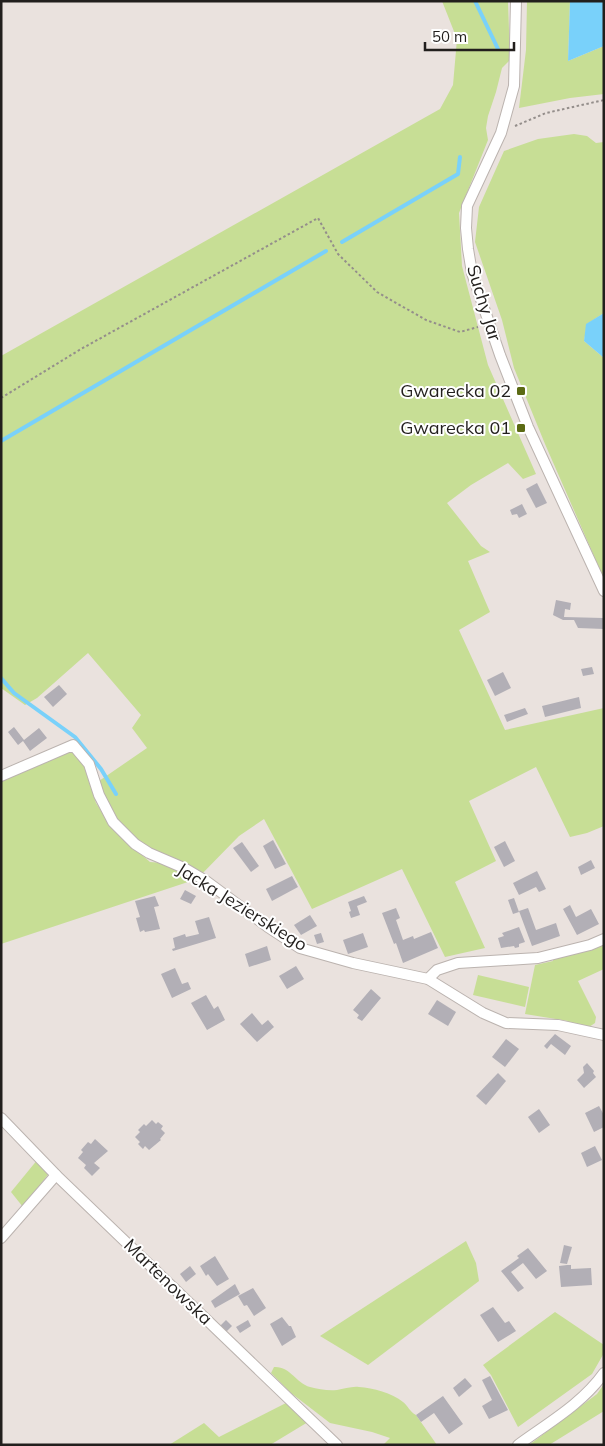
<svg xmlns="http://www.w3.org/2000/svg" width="605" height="1446" font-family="Mulish,sans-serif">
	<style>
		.green { fill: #c7de95 }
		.water { fill: #79d1fa }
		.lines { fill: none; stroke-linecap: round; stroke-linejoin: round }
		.stream { stroke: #79d1fa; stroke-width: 4 }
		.building { fill: #b2afb6 }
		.street-casing { stroke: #bbb3af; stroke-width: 12 }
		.path { stroke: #948e8b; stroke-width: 2; stroke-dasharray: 2.5 2.5; stroke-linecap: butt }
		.street { stroke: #fff; stroke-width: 10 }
		.poi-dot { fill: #5b6a14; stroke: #fff; stroke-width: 2 }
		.labels { text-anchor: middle; stroke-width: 4; stroke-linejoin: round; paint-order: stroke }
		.street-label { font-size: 18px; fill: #221f1d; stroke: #fff }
		.poi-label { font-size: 18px; fill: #221f1d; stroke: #fff; text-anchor: end }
	</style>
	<rect width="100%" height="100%" fill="#eae2de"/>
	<g class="green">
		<path d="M 442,1 L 508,1 L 510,60 L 502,68 L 496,92 L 488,116 L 486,128 L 488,140 L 459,213 L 462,266 L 488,365 L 536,474 L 523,479 L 508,463 L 471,485 L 447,503 L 481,546 L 490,552 L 468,561 L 490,612 L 459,630 L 505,730 L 604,708 L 604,826 L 587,833 L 570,837 L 536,767 L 469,801 L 496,861 L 455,882 L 485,948 L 445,957 L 402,869 L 312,909 L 264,819 L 239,836 L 197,879 L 1,944 L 1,779 L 71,748 L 84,766 L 96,803 L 114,831 L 150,862 L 163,863 C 155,847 145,848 133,838 C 115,822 105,804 99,781 L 147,748 L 132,728 L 141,715 L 88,653 L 37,698 L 25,705 L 1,688 L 1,356 L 440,109 L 453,85 L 457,39 Z"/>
		<polygon points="527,1 570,1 568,61 604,46 604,94 570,98 519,108 526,50"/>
		<polygon points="574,134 587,136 596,143 604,142 604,313 587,324 584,341 604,358 604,579 545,444 514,368 502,320 475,242 479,207 504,151 538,139"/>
		<polygon points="604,943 604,969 578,981 596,1017 595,1023 589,1027 569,1024 568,1021 525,1014 535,965 553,961 553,957"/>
		<polygon points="478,975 529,987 525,1007 473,995"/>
		<polygon points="38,1159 50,1172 23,1207 11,1192"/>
		<polygon points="466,1241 476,1263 479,1281 368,1365 320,1336"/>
		<polygon points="555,1312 604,1345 604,1353 592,1374 518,1427 491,1375 483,1365"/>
		<path d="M 274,1367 C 290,1366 296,1383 310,1387 C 318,1389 328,1391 337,1390 C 344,1389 352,1386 359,1387 C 373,1388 392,1393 403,1402 C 408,1406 410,1412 416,1415 L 437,1445 L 383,1445 L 390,1438 L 372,1432 L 330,1423 L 291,1393 L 271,1373 Z"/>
		<polygon points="604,1384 604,1411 549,1445 529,1445 597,1394"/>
		<polygon points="286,1403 308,1422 270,1445 169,1445 204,1423 219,1437"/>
	</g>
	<g class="water">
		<polygon points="570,1 604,1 604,46 568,61"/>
		<polygon points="604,313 604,358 584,341 586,324"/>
	</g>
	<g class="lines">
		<g class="stream">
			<polyline points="475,1 498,49"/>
			<polyline points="342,242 458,174 460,157"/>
			<polyline points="1,441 326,251"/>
			<polyline points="1,678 14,693 75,737 101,769 116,794"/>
		</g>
	</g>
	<g class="building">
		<polygon points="537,483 547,503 536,508 526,489"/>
		<polygon points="522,504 527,514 519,518 517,514 512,515 510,510"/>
		<polygon points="556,600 571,603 570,610 565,609 564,617 603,618 604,629 578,628 574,620 563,620 553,615"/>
		<polygon points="592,667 594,674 583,676 581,669"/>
		<polygon points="503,672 511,688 495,696 487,680"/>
		<polygon points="59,685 67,694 53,707 44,697"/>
		<polygon points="579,697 581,708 545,717 542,706"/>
		<polygon points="525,708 528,714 507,722 504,715"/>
		<polygon points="14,727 24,740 39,728 47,738 30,751 23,741 18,745 8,732"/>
		<polygon points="273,840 286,864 275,869 263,846"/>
		<polygon points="505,841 515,861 504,867 494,847"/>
		<polygon points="242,842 259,866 251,872 233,848"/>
		<polygon points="591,860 595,868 581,875 578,867"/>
		<polygon points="537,871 546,889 539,892 536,887 519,895 513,883"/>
		<polygon points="292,876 298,887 272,901 266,889"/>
		<polygon points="185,890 196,896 191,904 180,899"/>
		<polygon points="155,896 159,906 154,907 160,929 145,932 144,930 140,932 136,918 140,917 135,901"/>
		<polygon points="364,896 367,902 357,906 360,915 351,918 349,912 351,911 348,902"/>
		<polygon points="514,898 519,912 513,914 508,900"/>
		<polygon points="570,905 576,917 591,909 599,924 577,935 563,909"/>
		<polygon points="396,908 400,918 396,920 403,940 413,936 414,939 431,932 438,948 403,963 396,943 394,944 382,913"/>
		<polygon points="528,908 536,930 556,923 560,936 532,946 519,911"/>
		<polygon points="310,915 317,926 301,935 294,925"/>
		<polygon points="209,917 216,938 173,951 172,949 175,948 173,938 185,934 186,937 199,934 195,921"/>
		<polygon points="519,927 525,942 519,944 519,947 515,948 514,946 501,948 498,938 504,936 502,933"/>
		<polygon points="321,933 324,942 317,944 314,935"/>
		<polygon points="363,933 368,947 348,954 343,940"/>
		<polygon points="267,946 271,960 249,967 245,954"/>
		<polygon points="296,966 304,979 287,989 279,976"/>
		<polygon points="175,968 182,984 188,982 191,989 172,998 161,974"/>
		<polygon points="371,989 381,998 362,1021 357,1018 359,1015 353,1010"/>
		<polygon points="206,995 214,1009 218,1006 225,1020 207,1030 191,1003"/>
		<polygon points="437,1000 456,1012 448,1026 428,1014"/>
		<polygon points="252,1013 262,1025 268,1020 274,1027 257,1042 240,1024"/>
		<polygon points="555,1034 571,1046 565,1055 551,1044 547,1049 544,1046"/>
		<polygon points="506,1039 519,1049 505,1067 492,1057"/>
		<polygon points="587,1063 594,1071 593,1073 596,1077 584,1088 577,1080 584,1073 583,1067"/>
		<polygon points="498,1073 506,1081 486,1105 476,1096"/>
		<polygon points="599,1106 604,1115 604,1127 594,1132 585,1113"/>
		<polygon points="539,1109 550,1125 539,1133 528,1117"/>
		<polygon points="152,1120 156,1124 158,1122 163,1126 161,1129 165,1133 160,1139 161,1140 149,1150 145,1146 143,1149 138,1144 140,1142 135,1137 140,1132 138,1130 144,1124 146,1126"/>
		<polygon points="95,1139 108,1151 94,1163 100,1168 92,1176 84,1168 86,1165 78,1158 83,1152 81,1150 88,1142 91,1144"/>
		<polygon points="595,1146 602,1160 587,1167 581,1153"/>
		<polygon points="564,1245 572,1247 567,1264 560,1263"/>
		<polygon points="528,1248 547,1271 536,1279 523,1263 511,1272 524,1288 518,1292 501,1271 519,1258 517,1256"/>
		<polygon points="215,1256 229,1279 217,1286 208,1274 206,1276 200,1266"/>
		<polygon points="567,1265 571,1265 571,1269 591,1268 592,1285 561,1287 559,1266"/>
		<polygon points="190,1266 196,1274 186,1282 180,1274"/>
		<polygon points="235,1284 240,1294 215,1308 211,1301"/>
		<polygon points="253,1288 266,1308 254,1316 247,1305 244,1306 238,1296"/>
		<polygon points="493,1307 505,1323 509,1321 516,1331 498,1342 480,1315"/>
		<polygon points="282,1317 289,1326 291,1326 296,1337 282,1346 270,1324"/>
		<polygon points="226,1320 232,1326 226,1332 220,1326"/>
		<polygon points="248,1320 251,1326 240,1333 236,1327"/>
		<polygon points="490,1376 508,1410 489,1419 482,1406 492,1400 482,1380"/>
		<polygon points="465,1378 472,1386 459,1397 453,1388"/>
		<polygon points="443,1396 463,1424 449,1434 434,1413 421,1422 416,1415"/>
	</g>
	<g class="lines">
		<defs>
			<g id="street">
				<polyline points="516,1 514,86 501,133 467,206 466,228 468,249 472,273 500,355 528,427 604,591"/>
				<polyline points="1,776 73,745 89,764 99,795 113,822 135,844 149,853 184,868 206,881 268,927 300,948 353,963 428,979 483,1013 506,1023 558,1025 604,1035"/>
				<polyline points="428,979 437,970 458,963 538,958 590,945 604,939"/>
				<polyline points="1,1118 56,1175 337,1445"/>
				<polyline points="1,1238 56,1175"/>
				<path d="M 518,1445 C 548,1423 582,1404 604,1373"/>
			</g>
		</defs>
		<use href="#street" class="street-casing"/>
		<g class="path">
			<polyline points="515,126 546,113 604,100"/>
			<polyline points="1,398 81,349 318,218 338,254 377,292 426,320 460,332 478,327"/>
		</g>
		<use href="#street" class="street"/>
	</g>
	<g class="poi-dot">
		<rect x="516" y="386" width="10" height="10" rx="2.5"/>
		<rect x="516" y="423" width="10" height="10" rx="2.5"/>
	</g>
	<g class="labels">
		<g class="street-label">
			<text transform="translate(484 303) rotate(73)" y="6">Suchy Jar</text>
			<text transform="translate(242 907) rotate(32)" y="6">Jacka Jezierskiego</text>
			<text transform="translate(168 1282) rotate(44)" y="6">Martenowska</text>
		</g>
		<g class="poi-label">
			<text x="511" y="397">Gwarecka 02</text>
			<text x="511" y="434">Gwarecka 01</text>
		</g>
	</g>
	<rect width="605" height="1446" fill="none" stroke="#221f1d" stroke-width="5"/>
	<path d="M425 42v8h89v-8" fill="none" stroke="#221f1d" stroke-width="2.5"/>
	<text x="432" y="42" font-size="15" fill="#221f1d" stroke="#ffffff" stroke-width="4" paint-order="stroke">50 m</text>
</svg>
